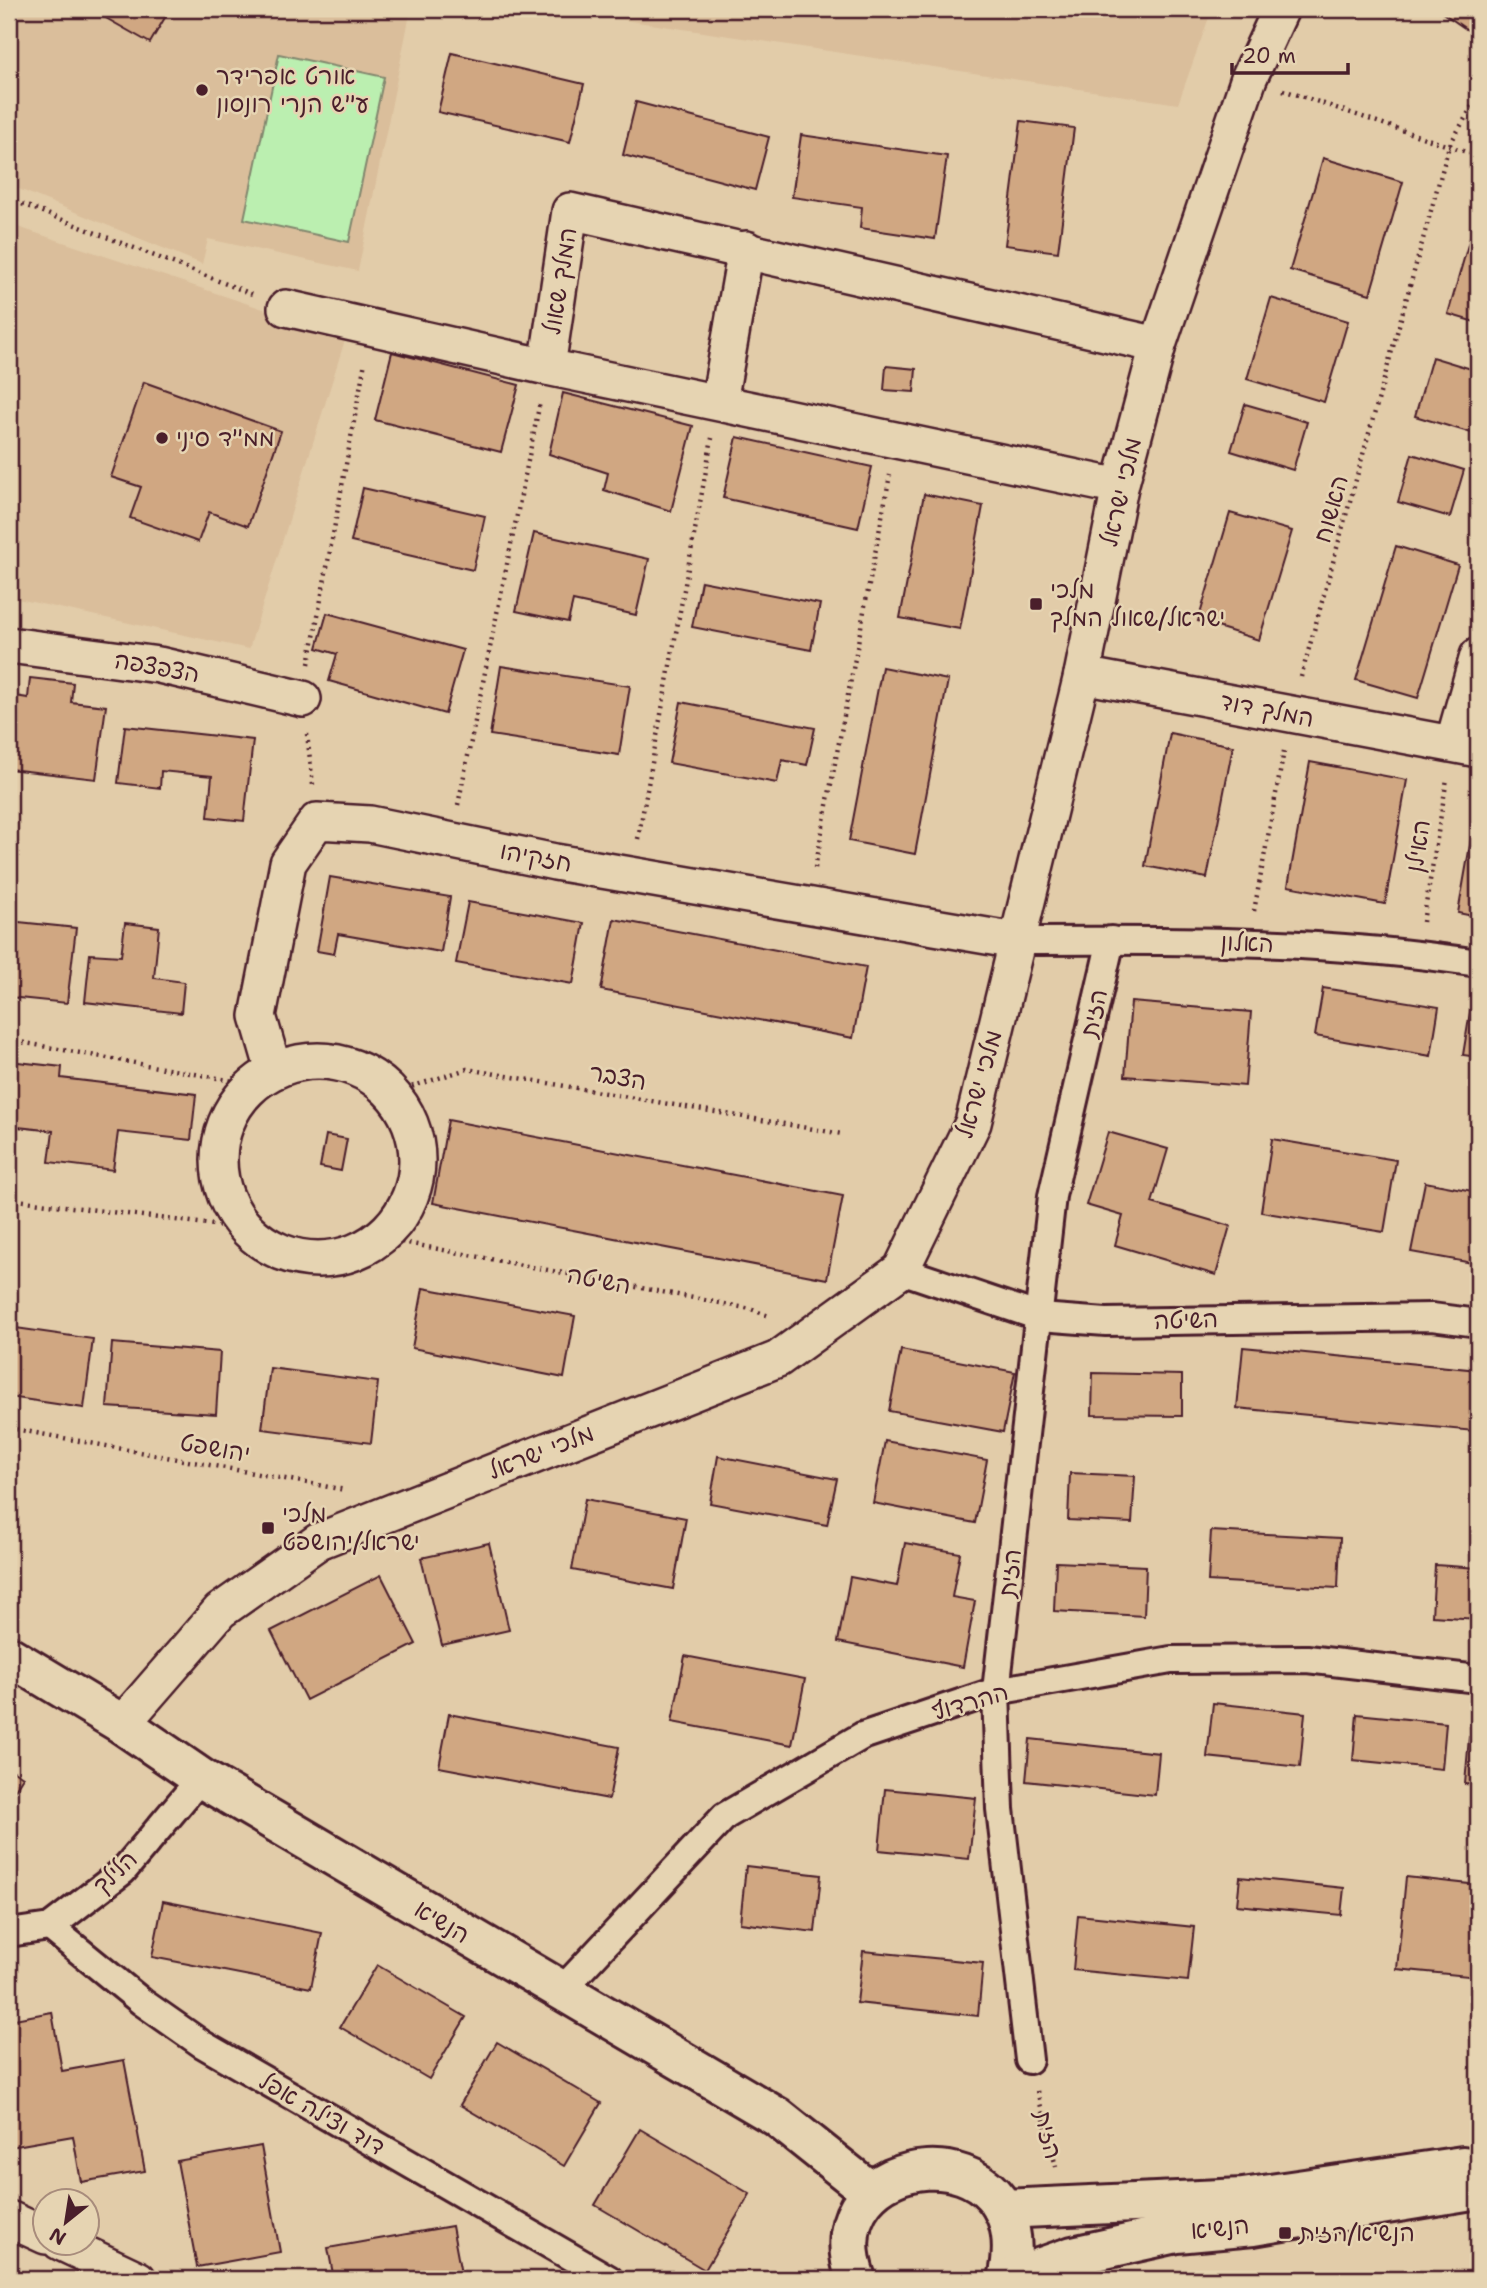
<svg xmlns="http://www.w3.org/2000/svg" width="1487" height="2288" font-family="'Shantell Sans','Playpen Sans Hebrew',sans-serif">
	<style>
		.built { fill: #dabe9b }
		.green { fill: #bbefb0; stroke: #82876e; stroke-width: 2 }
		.building { fill: #d0a782; stroke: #4a1f2b; stroke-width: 2 }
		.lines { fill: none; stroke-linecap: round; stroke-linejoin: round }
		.pedestrian-casing { stroke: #4a1f2b; stroke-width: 32 }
		.minor-casing { stroke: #4a1f2b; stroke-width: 40 }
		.tertiary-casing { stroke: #4a1f2b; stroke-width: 44 }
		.path { stroke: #4a1f2b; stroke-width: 4.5; stroke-dasharray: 2 5; stroke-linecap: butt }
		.pedestrian { stroke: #e6d4b2; stroke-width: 26 }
		.minor { stroke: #e6d4b2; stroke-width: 35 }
		.tertiary { stroke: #e6d4b2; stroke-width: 38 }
		.poi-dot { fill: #4a1f2b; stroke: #e6d4b2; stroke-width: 2.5 }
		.labels { text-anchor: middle; stroke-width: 5; stroke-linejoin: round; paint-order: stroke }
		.poi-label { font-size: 24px; fill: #4a1f2b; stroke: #e6d4b2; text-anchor: start }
		.street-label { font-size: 24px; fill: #4a1f2b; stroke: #e6d4b2 }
	</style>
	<rect width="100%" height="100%" fill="#e2cca9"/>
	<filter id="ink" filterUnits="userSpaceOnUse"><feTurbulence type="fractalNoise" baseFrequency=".0143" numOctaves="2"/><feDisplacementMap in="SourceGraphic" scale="14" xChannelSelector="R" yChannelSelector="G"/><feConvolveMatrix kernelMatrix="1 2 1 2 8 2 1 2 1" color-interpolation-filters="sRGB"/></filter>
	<g filter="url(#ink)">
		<g class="built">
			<polygon points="9,9 411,9 358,271 208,239 202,264 9,185"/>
			<polygon points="552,9 1212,9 1178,104"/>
			<polygon points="9,224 284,316 348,330 249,649 9,597"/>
		</g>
		<polygon class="green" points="279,54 384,77 349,242 244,219"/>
		<g class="building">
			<polygon points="90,9 170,9 150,43"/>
			<polygon points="1437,9 1478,9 1478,17 1469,31"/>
			<polygon points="452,53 584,84 570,142 438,112"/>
			<polygon points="636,102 769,137 755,190 623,155"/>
			<polygon points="1021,121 1074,128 1058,252 1005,245"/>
			<polygon points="801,135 947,156 935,239 860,228 862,207 792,197"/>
			<polygon points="1323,158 1403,182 1370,294 1290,270"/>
			<polygon points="1478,210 1478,323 1448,314"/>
			<polygon points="1271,298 1348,321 1324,402 1247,379"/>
			<polygon points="392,352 519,385 501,452 375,420"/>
			<polygon points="1432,357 1478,371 1478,435 1415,416"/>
			<polygon points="886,366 916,369 914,392 884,390"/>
			<polygon points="144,382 281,431 248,526 209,512 198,542 130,518 141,487 111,477"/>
			<polygon points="563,393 693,426 671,511 604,490 608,473 549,454"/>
			<polygon points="1245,404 1307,422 1293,470 1231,451"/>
			<polygon points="737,437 872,467 858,528 723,498"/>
			<polygon points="1412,454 1464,470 1450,517 1398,502"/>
			<polygon points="363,488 485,516 473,570 351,542"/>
			<polygon points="924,494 983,506 960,629 900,618"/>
			<polygon points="1230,513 1292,531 1259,640 1198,621"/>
			<polygon points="534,533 649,559 636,615 573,601 568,622 516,611"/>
			<polygon points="1396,546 1458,565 1418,698 1356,680"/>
			<polygon points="701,581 820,604 811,650 692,627"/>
			<polygon points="327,613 463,650 445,714 329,681 337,654 317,648"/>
			<polygon points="501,666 630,686 619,755 490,735"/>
			<polygon points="882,667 948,680 915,854 849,841"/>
			<polygon points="30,678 73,683 71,702 106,706 96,779 9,769 9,695 28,698"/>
			<polygon points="681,702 815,728 807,765 782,760 777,783 669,763"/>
			<polygon points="125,726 253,740 244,821 208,817 212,776 161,771 160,788 118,783"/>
			<polygon points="1170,733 1233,746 1207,878 1145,866"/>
			<polygon points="1310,762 1407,780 1385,904 1288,886"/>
			<polygon points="1478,800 1478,917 1458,913"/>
			<polygon points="330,877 450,897 441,952 338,934 334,954 317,951"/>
			<polygon points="468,902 584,923 573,984 456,963"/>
			<polygon points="614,919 866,967 853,1038 601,990"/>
			<polygon points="9,921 76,928 67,1003 9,997"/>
			<polygon points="125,923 159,927 154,978 184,982 181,1013 85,1002 90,954 121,956"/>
			<polygon points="1323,988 1439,1007 1431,1056 1315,1036"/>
			<polygon points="1131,1002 1251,1012 1245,1086 1125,1076"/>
			<polygon points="1471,1006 1478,1008 1478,1057 1463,1055"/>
			<polygon points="9,1061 62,1067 61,1078 196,1094 191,1140 118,1132 113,1170 49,1162 53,1131 9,1126"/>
			<polygon points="448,1120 843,1196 827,1279 433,1203"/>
			<polygon points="1108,1132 1168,1149 1152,1203 1230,1226 1216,1275 1115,1245 1123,1216 1086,1205"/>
			<polygon points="326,1135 347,1139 341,1171 320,1167"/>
			<polygon points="1272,1139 1396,1160 1384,1232 1261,1212"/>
			<polygon points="1425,1182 1478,1192 1478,1264 1411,1252"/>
			<polygon points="423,1288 575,1316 564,1378 412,1348"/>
			<polygon points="9,1327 93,1339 84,1408 9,1397"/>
			<polygon points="112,1343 220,1352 216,1414 107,1407"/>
			<polygon points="1243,1347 1478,1370 1474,1431 1237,1408"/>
			<polygon points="901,1350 1015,1372 1003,1432 889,1411"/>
			<polygon points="270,1368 378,1382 371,1443 262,1429"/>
			<polygon points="1093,1373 1182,1375 1182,1416 1092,1415"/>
			<polygon points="885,1441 987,1460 975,1523 873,1503"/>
			<polygon points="718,1456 837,1479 827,1525 710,1503"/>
			<polygon points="1070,1473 1135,1476 1132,1523 1068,1520"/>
			<polygon points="585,1499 686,1518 673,1589 572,1570"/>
			<polygon points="1211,1531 1340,1538 1338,1588 1208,1581"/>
			<polygon points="489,1543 509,1630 442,1645 421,1558"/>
			<polygon points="905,1543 960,1553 952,1597 975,1601 963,1667 838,1642 850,1577 897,1586"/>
			<polygon points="1056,1562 1146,1566 1144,1616 1054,1611"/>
			<polygon points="1435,1565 1478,1568 1478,1619 1432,1616"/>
			<polygon points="381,1575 416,1644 306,1700 271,1631"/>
			<polygon points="685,1656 805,1679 792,1745 672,1722"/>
			<polygon points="1213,1703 1305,1713 1300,1767 1207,1757"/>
			<polygon points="449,1714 619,1747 609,1799 439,1767"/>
			<polygon points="1357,1714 1446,1723 1442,1769 1353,1760"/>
			<polygon points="1469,1737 1478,1738 1478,1785 1465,1784"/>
			<polygon points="1030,1739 1159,1753 1155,1795 1026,1781"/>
			<polygon points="9,1768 23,1777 9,1799"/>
			<polygon points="885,1789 976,1798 969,1859 879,1850"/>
			<polygon points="746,1866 821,1875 815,1932 740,1923"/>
			<polygon points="1240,1877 1344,1888 1341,1915 1237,1905"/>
			<polygon points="1406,1877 1478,1885 1478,1977 1397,1969"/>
			<polygon points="163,1901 322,1933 311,1988 152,1957"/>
			<polygon points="1078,1915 1194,1927 1188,1981 1073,1970"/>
			<polygon points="863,1951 983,1963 978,2016 857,2003"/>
			<polygon points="377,1965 466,2017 429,2079 340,2027"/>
			<polygon points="52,2012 62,2071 124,2060 145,2171 81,2182 73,2136 10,2147 9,2020"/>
			<polygon points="497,2042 601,2103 564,2166 460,2105"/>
			<polygon points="640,2129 750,2194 705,2270 595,2205"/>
			<polygon points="261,2146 280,2252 197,2267 177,2161"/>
			<polygon points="452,2226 462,2279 334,2279 328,2248"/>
		</g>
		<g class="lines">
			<defs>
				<g id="pedestrian">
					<path d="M 1016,941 C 1170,940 1326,939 1478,963"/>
					<polyline points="901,1270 1040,1317 1106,1322 1432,1317 1478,1323"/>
					<polyline points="50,1927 142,2002 202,2044 609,2279"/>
					<polyline points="9,1933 50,1927 123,1871 201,1778"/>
					<polyline points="560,1992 725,1816 862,1736 996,1691 1171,1660 1307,1659 1478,1679"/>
					<polyline points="1029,2060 1000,1809 996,1691 1052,1196 1111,940"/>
				</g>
				<g id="minor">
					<polyline points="286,308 547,367"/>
					<polyline points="719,402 746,249"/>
					<polyline points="1120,487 547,367 570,211 1158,345"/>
					<polyline points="9,645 159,665 303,699"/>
					<polyline points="1082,675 1478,749"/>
					<polyline points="1453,744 1478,656"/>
					<circle cx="318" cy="1160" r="99"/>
					<polyline points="274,1071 258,1016 288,863 317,821 370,824 555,862 1016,941"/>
					<polyline points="122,1724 220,1611 319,1541 778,1359 901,1270 973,1123 1082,675 1120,487 1158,345 1249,78 1281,9"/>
					<polyline points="9,2219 46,2236"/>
					<polyline points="60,2242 138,2279"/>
				</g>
				<g id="tertiary">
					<polyline points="9,1656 122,1724 201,1778 777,2117 871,2192"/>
					<polyline points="1003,2209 1243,2198 1463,2166"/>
					<path d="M 856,2279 C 807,2144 1044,2123 1008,2279"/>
					<polyline points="1008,2279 1073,2256 1177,2233 1253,2226 1478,2189"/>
				</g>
			</defs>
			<use href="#pedestrian" class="pedestrian-casing"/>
			<use href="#minor" class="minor-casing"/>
			<use href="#tertiary" class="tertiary-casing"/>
			<g class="path">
				<polyline points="1283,90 1478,156"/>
				<polyline points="9,199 252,294"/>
				<polyline points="309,664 365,362"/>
				<polyline points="1301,677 1449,146 1478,96"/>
				<polyline points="307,734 313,785"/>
				<polyline points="458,805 540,402"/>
				<polyline points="638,839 712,438"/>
				<polyline points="815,868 890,475"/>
				<polyline points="1254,911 1284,751"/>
				<polyline points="1423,922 1447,779"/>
				<polyline points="9,1040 239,1082"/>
				<polyline points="392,1093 467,1069 842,1134"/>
				<polyline points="9,1199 246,1229"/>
				<polyline points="381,1238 751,1309 771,1317"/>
				<polyline points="9,1428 345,1490"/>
				<polyline points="1037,2091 1056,2167"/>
			</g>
			<use href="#pedestrian" class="pedestrian"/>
			<use href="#minor" class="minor"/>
			<use href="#tertiary" class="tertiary"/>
		</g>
	</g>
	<g class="poi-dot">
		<circle cx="202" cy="90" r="7"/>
		<circle cx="162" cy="438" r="7"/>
		<rect x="1029" y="597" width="14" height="14" rx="3.5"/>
		<rect x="261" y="1521" width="14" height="14" rx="3.5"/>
		<rect x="1278" y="2226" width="14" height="14" rx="3.5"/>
	</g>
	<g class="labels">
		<g class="poi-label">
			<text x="216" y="84">אורט אפרידר<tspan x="216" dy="28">ע"ש הנרי רונסון</tspan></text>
			<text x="176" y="446">ממ"ד סיני</text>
			<text x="1050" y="598">מלכי<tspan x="1050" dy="28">ישראל/שאול המלך</tspan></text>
			<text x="282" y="1522">מלכי<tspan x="282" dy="28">ישראל/יהושפט</tspan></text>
			<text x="1299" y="2241">הנשיא/הזית</text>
		</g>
		<g class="street-label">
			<text transform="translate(560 281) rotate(-81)" y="8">המלך שאול</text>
			<text transform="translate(1121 492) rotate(-77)" y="8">מלכי ישראל</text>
			<text transform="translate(1331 509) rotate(-74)" y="8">האשוח</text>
			<text transform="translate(157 667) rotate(10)" y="8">הצפצפה</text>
			<text transform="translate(1267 710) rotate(11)" y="8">המלך דוד</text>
			<text transform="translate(1418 846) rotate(-81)" y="8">האילן</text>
			<text transform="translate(536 857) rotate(11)" y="8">חזקיהו</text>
			<text transform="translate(1247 943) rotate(2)" y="8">האלון</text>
			<text transform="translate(1094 1013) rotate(-77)" y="8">הזית</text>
			<text transform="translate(618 1077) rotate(10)" y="8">הצבר</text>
			<text transform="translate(979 1084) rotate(-74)" y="8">מלכי ישראל</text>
			<text transform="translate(599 1280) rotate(11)" y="8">השיטה</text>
			<text transform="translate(1186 1320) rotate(-2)" y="8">השיטה</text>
			<text transform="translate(215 1448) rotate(10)" y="8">יהושפט</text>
			<text transform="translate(541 1452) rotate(-21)" y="8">מלכי ישראל</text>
			<text transform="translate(1010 1573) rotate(-83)" y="8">הזית</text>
			<text transform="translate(970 1702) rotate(-16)" y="8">ההרדוף</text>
			<text transform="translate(115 1872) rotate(-43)" y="8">הלילך</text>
			<text transform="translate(442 1922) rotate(31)" y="8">הנשיא</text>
			<text transform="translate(322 2114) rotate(30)" y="8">דוד וצילה אפל</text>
			<text transform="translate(1048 2135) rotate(76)" y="8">הזית</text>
			<text transform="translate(1220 2228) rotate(-6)" y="8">הנשיא</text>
		</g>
	</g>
	<rect width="1487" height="2288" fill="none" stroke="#e6d4b2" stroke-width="35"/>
	<rect x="18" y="18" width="1452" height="2253" fill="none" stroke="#4a1f2b" stroke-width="2.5" filter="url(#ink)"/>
	<g transform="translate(66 2222) rotate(210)"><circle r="33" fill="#e6d4b2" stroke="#a88c7c" stroke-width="2"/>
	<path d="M0-5L12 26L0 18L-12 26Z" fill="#4a1f2b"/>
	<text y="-10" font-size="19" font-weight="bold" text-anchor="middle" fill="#4a1f2b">N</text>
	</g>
	<path d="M1232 63v10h116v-10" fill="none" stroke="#4a1f2b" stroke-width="3.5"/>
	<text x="1242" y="63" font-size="21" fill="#4a1f2b" stroke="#e6d4b2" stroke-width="5" paint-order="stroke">20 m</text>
</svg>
